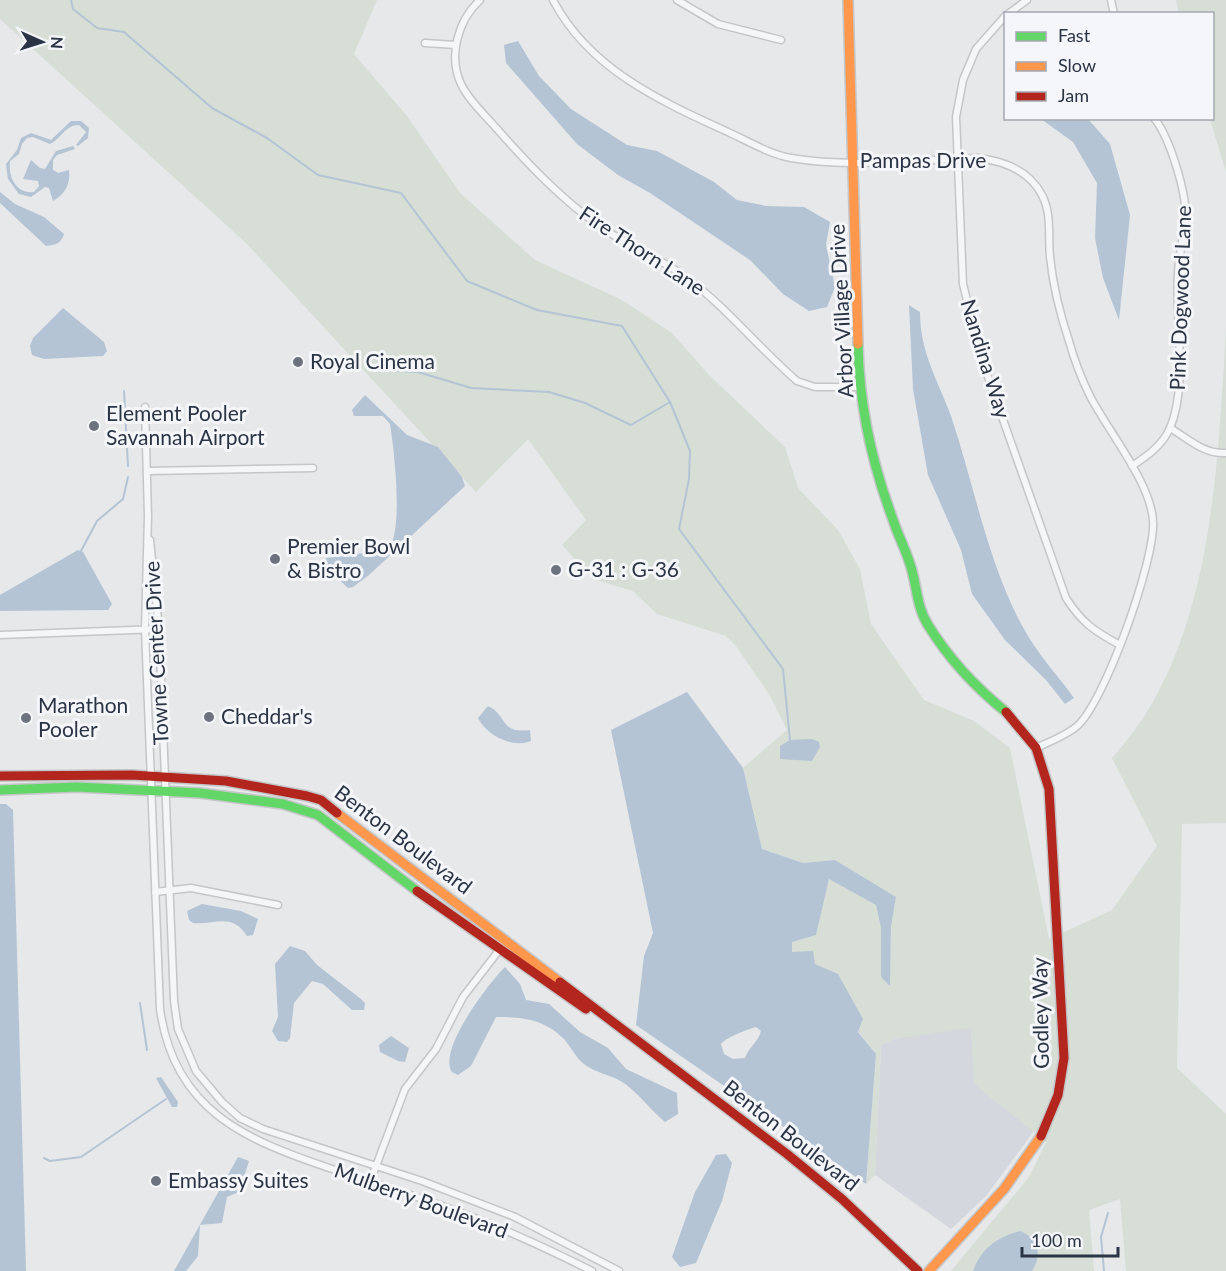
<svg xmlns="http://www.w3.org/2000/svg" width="1226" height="1271" font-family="Lato,sans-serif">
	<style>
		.built { fill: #d4d7dd }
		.green { fill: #d6ded6 }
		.water { fill: #b4c4d5; fill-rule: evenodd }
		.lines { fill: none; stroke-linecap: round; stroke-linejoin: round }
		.stream { stroke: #b4c4d5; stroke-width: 2 }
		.street-casing { stroke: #c4c6c8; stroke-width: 9 }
		.fast-casing { stroke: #c4c6c8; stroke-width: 12 }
		.slow-casing { stroke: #c4c6c8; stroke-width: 12 }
		.jam-casing { stroke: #c4c6c8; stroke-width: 12 }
		.street { stroke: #f5f6f7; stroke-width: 6 }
		.fast { stroke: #63d668; stroke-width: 9 }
		.slow { stroke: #ff974d; stroke-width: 9 }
		.jam { stroke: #b3261e; stroke-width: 9 }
		.poi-dot { fill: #6c737f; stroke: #f4f6f9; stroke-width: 2 }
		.labels { text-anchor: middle; stroke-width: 6; stroke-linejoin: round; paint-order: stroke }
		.street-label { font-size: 21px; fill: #2b3445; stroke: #f4f6f9 }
		.poi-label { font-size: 21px; fill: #2b3445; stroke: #f4f6f9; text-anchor: start }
	</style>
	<rect width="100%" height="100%" fill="#e6e8ea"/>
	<polygon class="built" points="971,1027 975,1084 1034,1131 986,1196 951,1229 875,1175 881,1045 894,1039"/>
	<g class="green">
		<path d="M 0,0 L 377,0 L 354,54 L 407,116 L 460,193 L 535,260 L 622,300 L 672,333 L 708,374 L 785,447 L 798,488 L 838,530 L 860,569 L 871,624 L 924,700 L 974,721 L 1010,748 L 1049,939 L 1112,910 L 1157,846 L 1112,758 C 1213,649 1217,472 1226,330 L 1226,823 L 1182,824 L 1177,1068 L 1226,1114 L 1226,1271 L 1126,1271 L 1120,1199 L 1089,1210 L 1094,1271 L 951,1271 L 1029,1177 L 1046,1142 L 974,1084 L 971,1028 L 894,1039 L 881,1045 L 875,1175 L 866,1184 L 876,1054 L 858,1031 L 815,964 L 791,952 L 792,941 L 816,935 L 829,878 L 876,905 L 881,928 L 881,977 L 890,985 L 891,927 L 896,897 L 835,860 L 803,863 L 762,849 L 743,768 L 787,730 L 769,694 L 736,646 L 726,636 L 657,614 L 633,591 L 593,579 L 562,545 L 586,520 L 528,439 L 476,492 L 246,243 L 0,19 Z"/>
		<polygon points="1176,0 1226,0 1226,172 1210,119 1212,118 1212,14 1179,13"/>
	</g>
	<g class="water">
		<polygon points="518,41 539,76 571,109 627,145 657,151 714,182 737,200 766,206 804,207 830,222 826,245 835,287 827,307 809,311 783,294 750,260 650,193 618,175 577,144 506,63 504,45"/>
		<polygon points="1041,119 1088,119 1110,144 1130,215 1119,320 1103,278 1095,238 1097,183 1073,142"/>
		<path d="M 71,121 L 81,121 L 89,128 L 88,138 L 78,146 L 76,145 L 86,132 L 79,125 C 65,125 62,138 50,144 L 33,137 L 27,138 L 22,144 L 19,154 L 10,161 C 8,177 16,194 34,192 L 39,186 L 38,181 L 23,179 L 31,160 L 40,168 L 45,169 L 56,151 L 73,146 L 75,149 L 57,155 L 53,160 L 53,170 L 58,173 L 69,170 C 71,184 65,194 53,201 L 49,188 L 45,187 L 31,197 L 19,194 L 8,179 L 6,164 L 17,150 L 21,138 L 31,133 L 51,140 Z"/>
		<path d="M 0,192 L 15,204 L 44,217 L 64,234 C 61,244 55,245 46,246 L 0,203 Z"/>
		<path d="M 909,305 L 920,312 C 920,353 938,380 951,416 C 975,487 989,571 1028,636 C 1041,658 1059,677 1074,698 L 1065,704 L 1046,680 L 1005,640 L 972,594 L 961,550 L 928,475 L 913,389 Z"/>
		<polygon points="63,308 104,342 107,351 103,356 44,359 32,355 30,346 33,338"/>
		<path d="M 365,395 L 407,435 L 438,447 L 462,477 L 465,486 L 369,575 L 353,587 L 348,588 L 329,570 L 326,558 L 388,550 C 404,531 394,449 390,424 L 383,416 L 354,416 L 352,410 Z"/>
		<polygon points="78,550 83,552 112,604 108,610 0,611 0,595"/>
		<path d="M 687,692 L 743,768 L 762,849 L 803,863 L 835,860 L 896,897 L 891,927 L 890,986 L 881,977 L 881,928 L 876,905 L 829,879 L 816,935 L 792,942 L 792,952 L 813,951 L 815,964 L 838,974 L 863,1019 L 858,1032 L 876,1054 L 866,1184 L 636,1025 L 644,956 L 653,933 L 611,730 ZM 756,1027 L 761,1031 C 759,1041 748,1048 745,1058 L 733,1059 L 724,1054 L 721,1044 C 725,1038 748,1029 756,1027 Z"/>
		<path d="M 488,706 C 508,715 499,734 530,730 L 531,741 C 513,749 486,735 478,718 Z"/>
		<polygon points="812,739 819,742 820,747 812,761 780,759 780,746 790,740"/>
		<polygon points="0,804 6,804 13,810 26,1271 0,1271"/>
		<path d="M 202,904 L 241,911 L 258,919 L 253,935 L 247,936 C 232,912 215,925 193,923 L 189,920 L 187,911 Z"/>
		<polygon points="290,946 305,951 317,965 361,999 365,1003 364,1010 352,1010 323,984 312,981 294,1003 290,1038 287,1042 278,1041 272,1031 278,1017 275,964"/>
		<path d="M 505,967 L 520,984 L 526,1000 L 549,1004 L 580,1032 L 608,1048 L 626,1069 L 677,1093 L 678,1114 L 665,1122 C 652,1111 642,1098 629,1087 C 616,1075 596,1074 584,1064 C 576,1058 571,1047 564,1039 C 544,1019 523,1017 496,1017 L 471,1066 L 458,1075 L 452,1072 C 437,1050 489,983 505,967 Z"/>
		<polygon points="391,1036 409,1048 405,1062 398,1061 380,1052 379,1045"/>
		<polygon points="161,1077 178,1102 177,1107 172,1107 156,1078"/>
		<polygon points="726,1154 732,1163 722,1201 696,1263 680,1267 672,1257 695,1192 716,1155"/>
		<polygon points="238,1157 249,1161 239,1192 227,1197 222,1223 200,1225 198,1256 186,1271 174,1271"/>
		<path d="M 1021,1231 L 1035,1240 C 1039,1252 1039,1260 1032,1271 L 973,1271 C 981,1248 999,1236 1021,1231 Z"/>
	</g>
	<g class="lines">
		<g class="stream">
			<polyline points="71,0 73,9 97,28 124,32 212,108 267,138 318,175 401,193 467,281 537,310 622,326 670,402 631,425 585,403 549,392 471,388 418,372 379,370"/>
			<polyline points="124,391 128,466"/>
			<polyline points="670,402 690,451 689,479 679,529 783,669 790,740"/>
			<polyline points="81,551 97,521 123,499 128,477"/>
			<polyline points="140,1003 147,1050"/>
			<polyline points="44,1158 50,1161 81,1157 166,1099"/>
			<polyline points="1104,1271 1101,1237 1108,1213"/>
		</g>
		<defs>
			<g id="street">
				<path d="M 480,0 C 458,20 448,56 461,84 C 469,101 486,116 498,130 C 529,165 562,200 601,227 C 628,246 660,258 687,278 C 727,308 759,348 797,381 L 815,387 L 860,387"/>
				<path d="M 553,0 C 589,69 660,101 728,132 C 748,141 769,154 791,158 C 849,168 919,160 978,158 C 1004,161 1029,170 1042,195 C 1052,214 1048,237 1050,257 C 1053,286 1060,314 1069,341 C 1074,359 1082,380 1090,396 C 1108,431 1151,483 1153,521 C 1156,558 1104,705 1076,727 C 1065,736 1049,742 1036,748"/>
				<polyline points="677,0 718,24 781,40"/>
				<polyline points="1111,0 1114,14"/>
				<polyline points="1008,14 1027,0"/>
				<path d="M 1006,15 L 976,49 L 963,80 L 956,117 L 963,284 L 981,357 L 1066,598 C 1082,623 1094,631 1120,645"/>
				<polyline points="425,43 456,45"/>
				<path d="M 145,407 L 148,516 L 145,629 L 160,1009 C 174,1111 246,1140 332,1169 C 370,1181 408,1194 445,1207 C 495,1224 544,1247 592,1271"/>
				<path d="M 1170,428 C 1189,439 1203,454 1226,453"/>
				<path d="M 1132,466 C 1147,456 1162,446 1170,428 C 1188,387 1175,319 1178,273 C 1179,250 1187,227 1185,204 C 1182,181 1169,136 1154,118"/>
				<polyline points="147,471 313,468"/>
				<polyline points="150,540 159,629 174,1001 178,1029 196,1071 222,1102 240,1118 263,1129 422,1181 515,1217 619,1271"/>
				<polyline points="0,635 159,629"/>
				<polyline points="155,892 191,888 278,905"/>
				<polyline points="370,1182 405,1089 436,1049 463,997 500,949"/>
			</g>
			<g id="fast">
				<path d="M 858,344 C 859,402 872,463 892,517 C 897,533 905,548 910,564 C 917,584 916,606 928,625 C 949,659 975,687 1006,712"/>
				<polyline points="0,790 77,787 200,793 283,804 318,815 417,891"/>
			</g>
			<g id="slow">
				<polyline points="848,0 858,344"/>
				<polyline points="337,813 560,982"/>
				<polyline points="929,1271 1004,1189 1041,1136"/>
			</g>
			<g id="jam">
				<polyline points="1006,712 1036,748 1049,789 1064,1058 1058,1095 1041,1136"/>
				<polyline points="0,776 132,775 226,781 307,796 321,800 337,813"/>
				<polyline points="417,891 586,1009"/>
				<polyline points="560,982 787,1154 842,1199 918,1271"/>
			</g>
		</defs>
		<use href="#street" class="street-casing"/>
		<use href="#fast" class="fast-casing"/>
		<use href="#slow" class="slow-casing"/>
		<use href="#jam" class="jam-casing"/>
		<use href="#street" class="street"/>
		<use href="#fast" class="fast"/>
		<use href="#slow" class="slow"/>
		<use href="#jam" class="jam"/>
	</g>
	<g class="poi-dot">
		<circle cx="298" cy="362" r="6"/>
		<circle cx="94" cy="426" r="6"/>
		<circle cx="275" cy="559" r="6"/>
		<circle cx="556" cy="570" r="6"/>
		<circle cx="209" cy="717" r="6"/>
		<circle cx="26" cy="718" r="6"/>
		<circle cx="156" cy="1181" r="6"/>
	</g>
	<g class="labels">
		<g class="street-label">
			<text x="923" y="168">Pampas Drive</text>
			<text transform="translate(642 251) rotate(33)" y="7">Fire Thorn Lane</text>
			<text transform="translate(1181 298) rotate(-88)" y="7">Pink Dogwood Lane</text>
			<text transform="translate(842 311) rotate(-93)" y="7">Arbor Village Drive</text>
			<text transform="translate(985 359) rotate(73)" y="7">Nandina Way</text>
			<text transform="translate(157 653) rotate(-93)" y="7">Towne Center Drive</text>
			<text transform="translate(403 840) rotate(37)" y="7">Benton Boulevard</text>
			<text transform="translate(1041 1013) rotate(-91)" y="7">Godley Way</text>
			<text transform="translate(791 1136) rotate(38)" y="7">Benton Boulevard</text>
			<text transform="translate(421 1201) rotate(20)" y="7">Mulberry Boulevard</text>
		</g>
		<g class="poi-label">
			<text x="310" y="369">Royal Cinema</text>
			<text x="106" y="421">Element Pooler<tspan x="106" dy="24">Savannah Airport</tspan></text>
			<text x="287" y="554">Premier Bowl<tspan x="287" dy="24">&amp; Bistro</tspan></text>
			<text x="568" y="577">G-31 : G-36</text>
			<text x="38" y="713">Marathon<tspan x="38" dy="24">Pooler</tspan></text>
			<text x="221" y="724">Cheddar's</text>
			<text x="168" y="1188">Embassy Suites</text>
		</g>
	</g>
	<rect x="1004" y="12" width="210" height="108" fill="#f4f6f9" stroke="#a4a8b1" stroke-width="1.5"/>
	<rect x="1016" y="32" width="30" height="9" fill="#63d668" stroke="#a4a8b1" stroke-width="1.5"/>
	<text x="1058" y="42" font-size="18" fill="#2b3445">Fast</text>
	<rect x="1016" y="62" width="30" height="9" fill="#ff974d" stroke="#a4a8b1" stroke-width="1.5"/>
	<text x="1058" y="72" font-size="18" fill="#2b3445">Slow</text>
	<rect x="1016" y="92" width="30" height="9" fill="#b3261e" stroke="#a4a8b1" stroke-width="1.5"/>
	<text x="1058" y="102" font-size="18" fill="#2b3445">Jam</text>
	<g transform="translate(42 42) rotate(93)" stroke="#f4f6f9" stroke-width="4.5" paint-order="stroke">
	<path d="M0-4.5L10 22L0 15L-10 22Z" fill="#2b3445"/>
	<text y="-9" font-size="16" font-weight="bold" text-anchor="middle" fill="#2b3445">N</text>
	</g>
	<path d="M1022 1247v9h96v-9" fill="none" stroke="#2b3445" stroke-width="3"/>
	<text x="1031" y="1247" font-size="18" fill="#2b3445" stroke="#f4f6f9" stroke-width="4.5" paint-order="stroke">100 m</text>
</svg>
